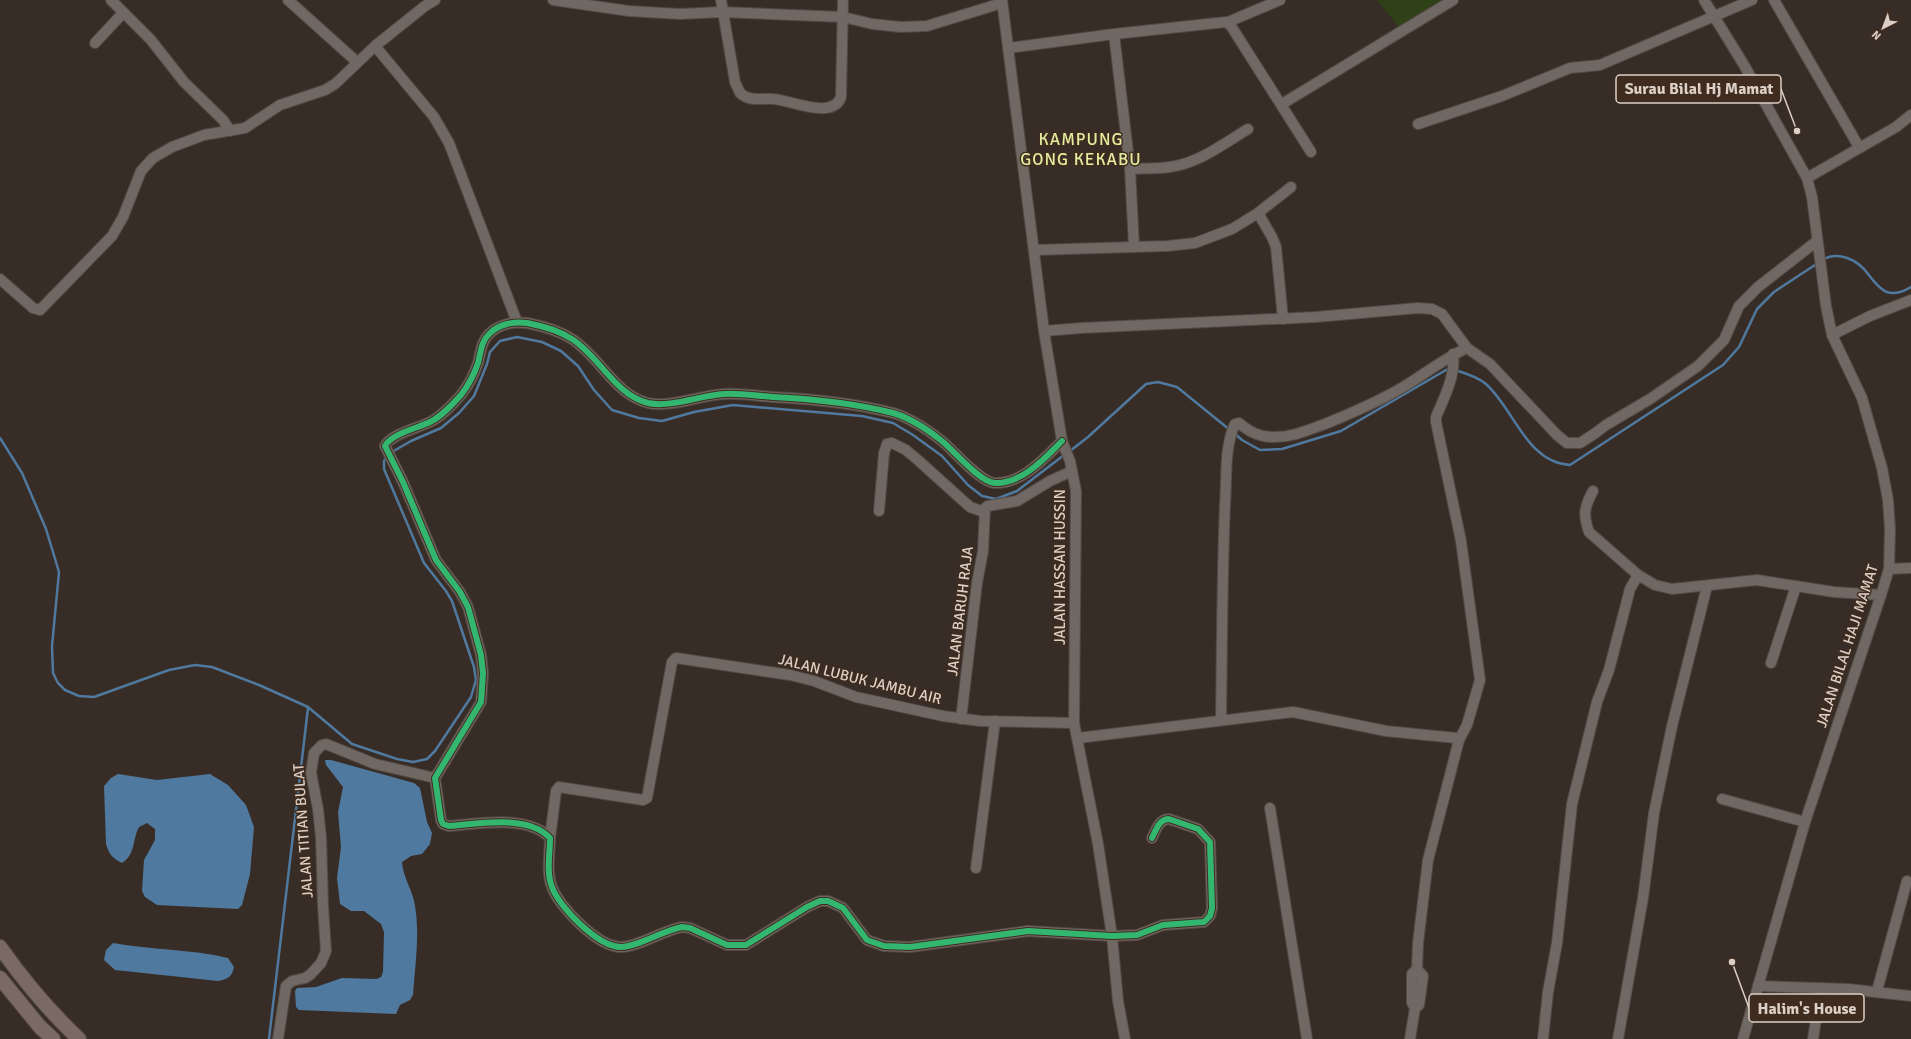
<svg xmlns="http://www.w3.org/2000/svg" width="1911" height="1039" font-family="Signika,sans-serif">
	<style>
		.green { fill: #2f4217 }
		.water { fill: #4f799e }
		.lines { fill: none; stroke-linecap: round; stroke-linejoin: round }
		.stream { stroke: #4f799e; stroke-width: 2.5 }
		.minor-casing { stroke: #544a44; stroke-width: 12 }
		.highway-casing { stroke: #544a44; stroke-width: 16 }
		.minor { stroke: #706862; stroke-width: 10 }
		.highway { stroke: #7a6964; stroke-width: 14 }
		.cycleway-casing { stroke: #3f2c1f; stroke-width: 8 }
		.cycleway { stroke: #33b770; stroke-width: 6 }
		.labels { text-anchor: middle; stroke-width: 3; stroke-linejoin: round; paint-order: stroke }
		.street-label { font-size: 15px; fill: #dbcfc7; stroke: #3f2c1f }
		.quarter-label { font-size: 17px; letter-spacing: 1px; fill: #e2ed9f; stroke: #3f2c1f }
		.leader { fill: none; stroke: #dbcfc7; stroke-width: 1.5 }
		.callout-dot { fill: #dbcfc7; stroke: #3f2c1f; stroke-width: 1.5 }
		.callout { fill: #3f2c1f; stroke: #dbcfc7; stroke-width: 1.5 }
		.callout-label { font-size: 16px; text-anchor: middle; font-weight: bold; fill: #dbcfc7 }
	</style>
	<rect width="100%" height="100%" fill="#382d26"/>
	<polygon class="green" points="1377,0 1441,0 1399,27"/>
	<g class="water">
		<path d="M 325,760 L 331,760 L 414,783 L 420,788 L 427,822 L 432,833 L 430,844 L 422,854 L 411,856 L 402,862 C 403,878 413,890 415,906 C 420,936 415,965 413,995 L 410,1000 L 400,1005 L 396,1014 L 299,1010 L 296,1007 L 295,991 L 297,988 L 316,987 L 342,978 L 377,979 L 381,977 L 383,972 L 384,932 L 381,924 L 364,911 L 351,911 L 340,904 L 337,878 L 341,847 L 338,812 L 343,787 L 326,765 Z"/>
		<path d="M 118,774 L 157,780 L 210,774 L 228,785 L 246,805 L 254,827 L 250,874 L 242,905 L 238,909 L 157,905 L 145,897 L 142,891 L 144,860 L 155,840 L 155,829 L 147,823 L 139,827 C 132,840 136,854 122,863 C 112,858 109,854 106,844 L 104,786 L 111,778 Z"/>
		<path d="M 113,943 C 151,950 191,949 228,958 L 234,967 C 232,977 228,979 218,981 L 115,970 L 104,960 L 106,950 Z"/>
	</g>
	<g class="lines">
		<g class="stream">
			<path d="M 1822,260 C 1838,250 1858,260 1868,274 C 1881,291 1889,300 1911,287"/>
			<path d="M 1455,370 C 1465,373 1478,377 1486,384 C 1514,409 1527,463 1570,465 L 1723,365 L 1739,347 L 1757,309 L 1774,292 L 1818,263"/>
			<polyline points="1234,433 1242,440 1260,450 1282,449 1341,431 1446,370 1450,369"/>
			<polyline points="0,438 22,473 46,529 59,572 52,646 53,673 58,683 65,690 79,696 94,697 169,670 195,665 212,667 259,685 308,707 352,744 397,759 413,762 427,759 435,751 471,697 476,680 474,667 452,601 446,591 424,563 384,469 384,461 387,457"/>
			<polyline points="1070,451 1088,437 1146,384 1158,382 1177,387 1230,430"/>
			<polyline points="392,452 411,441 441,428 459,413 474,396 487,364 490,352 500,341 517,337 542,342 561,351 578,366 594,390 612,410 639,418 662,421 694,412 733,405 862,416 893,423 913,435 942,456 968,485 982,496 996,499 1017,491 1064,455"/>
			<polyline points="269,1039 308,708"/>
		</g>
		<defs>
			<g id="minor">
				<polyline points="111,0 151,40 184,82 223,120 230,131"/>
				<polyline points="288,0 357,62"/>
				<polyline points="553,0 629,11 680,14 722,12 843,17 872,24 901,27 927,26 1002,3"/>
				<path d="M 721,0 L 735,82 L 740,93 C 750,102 761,98 773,99 C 788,99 833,121 841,97 L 843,0"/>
				<polyline points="1002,0 1044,331 1062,441 1070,461 1076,491 1074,723 1098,844 1112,936 1118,1001 1125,1039"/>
				<polyline points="1704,0 1744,65 1807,178 1812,197 1826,306 1832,335 1862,398 1882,468 1888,500 1890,529 1889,569 1881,595 1805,822 1743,1039"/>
				<polyline points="1774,0 1859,147"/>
				<polyline points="1228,22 1280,0"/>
				<polyline points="1114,34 1130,169 1134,246"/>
				<polyline points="95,43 123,13"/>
				<polyline points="375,46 434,117 449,143 517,322"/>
				<polyline points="1008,48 1114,34 1226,22 1231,26 1311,152"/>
				<polyline points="1282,104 1453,0"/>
				<polyline points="1418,124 1502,96 1570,68 1600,65 1752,0"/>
				<path d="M 1130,169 C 1143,168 1157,169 1170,167 C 1199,163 1223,144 1248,129"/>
				<polyline points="1807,178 1896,127 1911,115"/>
				<polyline points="1258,213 1272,237 1276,247 1283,319"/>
				<polyline points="1034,250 1167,246 1195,243 1232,229 1258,213 1291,187"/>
				<polyline points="0,279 33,308 40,310 112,236 123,217 141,171 153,158 172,147 204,135 245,128 280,105 325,90 335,84 375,46 425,6 435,0"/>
				<polyline points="1044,331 1081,328 1316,317 1418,308 1432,309 1442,314 1467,348 1490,364 1557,435 1567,443 1580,443 1594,434 1606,425 1650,399 1698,366 1724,340 1739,306 1758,287 1817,241"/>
				<polyline points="1832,335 1870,316 1911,300"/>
				<path d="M 1453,354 C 1456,375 1444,398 1436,417 L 1436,422 L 1461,541 L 1480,680 L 1467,725 L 1459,740"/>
				<path d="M 1062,441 C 1045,458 1022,484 995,483 C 981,483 954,451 942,441 C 928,430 911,418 893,413 C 854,403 813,399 773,397 C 757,396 740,393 724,394 C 701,395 671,408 648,403 C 615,395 600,357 572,339 C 558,330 543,326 527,323 C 514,321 499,324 489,334 C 481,342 481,352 478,363 C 474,375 468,386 461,395 C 452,405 442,416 430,422 C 418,428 391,434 385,446 L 403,482 L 436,560 L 460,592 L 468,607 L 481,655 L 483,673 L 481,702 L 435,778 L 441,820 L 443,824 L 449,826 C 479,824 528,814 550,838 C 550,854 546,872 552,887 C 559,907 598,947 621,947 C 638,947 664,930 682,927 L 690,928 L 727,945 L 746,945 L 807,907 L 820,901 L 828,901 L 843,908 L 867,940 L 884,946 L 910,947 L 1028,931 L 1112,936 L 1137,935 L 1163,925 L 1204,922 L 1210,916 L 1212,908 L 1210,842 L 1198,829 L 1169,819 C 1159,819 1156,830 1152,838"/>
				<path d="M 1593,491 C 1584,507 1583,515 1589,532 L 1638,575 L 1655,585 L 1672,589 L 1757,580 L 1834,592 L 1881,595"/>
				<polyline points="879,511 884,453 887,444 892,443 906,450 919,461 970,507 984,512"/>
				<polyline points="1889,569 1911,568"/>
				<polyline points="1771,663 1796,586"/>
				<polyline points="961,719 977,583 983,551 985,508 988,506 1017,501 1050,481 1072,471"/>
				<path d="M 1221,720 C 1222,649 1222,577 1225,505 C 1227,479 1224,447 1235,424 L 1239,423 C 1248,431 1260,437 1272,437 C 1291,438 1308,430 1325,424 C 1352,413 1380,401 1405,386 C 1426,373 1445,358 1467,348"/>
				<polyline points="1078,738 1293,712 1386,731 1456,738 1459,740 1428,860 1418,943 1417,969 1423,976 1419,1005 1415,1008"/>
				<polyline points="1722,799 1805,822"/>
				<polyline points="1270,808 1307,1039"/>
				<polyline points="550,838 556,791 559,787 643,800 647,798 672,662 676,658 790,675 814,681 856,697 943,716 980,721 1074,723"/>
				<polyline points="976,868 995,721"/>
				<polyline points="1758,986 1848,989 1911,996"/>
				<polyline points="1877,991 1907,881"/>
				<polyline points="278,1039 286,986 292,981 305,978 310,975 321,963 326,951 323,906 321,837 318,809 311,773 314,753 322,745 326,744 375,764 435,778"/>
				<polyline points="1410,1039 1415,1008 1412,1003 1412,974 1417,969"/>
				<polyline points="1543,1039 1548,992 1557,943 1572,804 1597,702 1609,670 1630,589 1638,575"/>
				<polyline points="1618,1039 1643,898 1654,813 1672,726 1707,586"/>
				<polyline points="1813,1039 1821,988"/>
			</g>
			<g id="highway">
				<path d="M 0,947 C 24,981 49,1011 79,1039"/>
				<polyline points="0,978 40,1027 53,1039"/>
			</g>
		</defs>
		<use href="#minor" class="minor-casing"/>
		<use href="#highway" class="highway-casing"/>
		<use href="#minor" class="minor"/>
		<use href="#highway" class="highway"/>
		<defs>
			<path id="cycleway" d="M 1062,441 C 1045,458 1022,484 995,483 C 981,483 954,451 942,441 C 928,430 911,418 893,413 C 854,403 813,399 773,397 C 757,396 740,393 724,394 C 701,395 671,408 648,403 C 615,395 600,357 572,339 C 558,330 543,326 527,323 C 514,321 499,324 489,334 C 481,342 481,352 478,363 C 474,375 468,386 461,395 C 452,405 442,416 430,422 C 418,428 391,434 385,446 L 403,482 L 436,560 L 460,592 L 468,607 L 481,655 L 483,673 L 481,702 L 435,778 L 441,820 L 443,824 L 449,826 C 479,824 528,814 550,838 C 550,854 546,872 552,887 C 559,907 598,947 621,947 C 638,947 664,930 682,927 L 690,928 L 727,945 L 746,945 L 807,907 L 820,901 L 828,901 L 843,908 L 867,940 L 884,946 L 910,947 L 1028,931 L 1112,936 L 1137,935 L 1163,925 L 1204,922 L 1210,916 L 1212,908 L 1210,842 L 1198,829 L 1169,819 C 1159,819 1156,830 1152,838"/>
		</defs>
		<use href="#cycleway" class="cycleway-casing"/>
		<use href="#cycleway" class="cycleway"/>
	</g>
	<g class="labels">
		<g class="street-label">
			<text transform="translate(1060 567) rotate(-90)" y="5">JALAN HASSAN HUSSIN</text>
			<text transform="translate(960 611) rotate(-83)" y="5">JALAN BARUH RAJA</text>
			<text transform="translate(1847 646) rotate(-72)" y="5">JALAN BILAL HAJI MAMAT</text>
			<text transform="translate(860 679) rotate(14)" y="5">JALAN LUBUK JAMBU AIR</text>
			<text transform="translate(303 831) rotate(-94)" y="5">JALAN TITIAN BULAT</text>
		</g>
		<g class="quarter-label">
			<text x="1081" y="145">KAMPUNG<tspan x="1081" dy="20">GONG KEKABU</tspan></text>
		</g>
	</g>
	<path class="leader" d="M1797 131L1781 89M1732 962L1749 1008"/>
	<g class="callout-dot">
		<circle cx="1797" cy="131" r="4"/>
		<circle cx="1732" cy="962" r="4"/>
	</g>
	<g class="callout">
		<rect x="1616" y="75" width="165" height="28" rx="4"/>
		<rect x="1749" y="994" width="115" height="28" rx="4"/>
	</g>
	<g class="callout-label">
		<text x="1699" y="94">Surau Bilal Hj Mamat</text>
		<text x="1807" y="1014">Halim's House</text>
	</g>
	<g transform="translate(1883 28) rotate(222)" stroke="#3f2c1f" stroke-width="3" paint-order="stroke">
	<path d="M0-3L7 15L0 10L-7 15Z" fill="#dbcfc7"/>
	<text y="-6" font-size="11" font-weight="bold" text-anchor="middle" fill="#dbcfc7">N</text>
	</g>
</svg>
